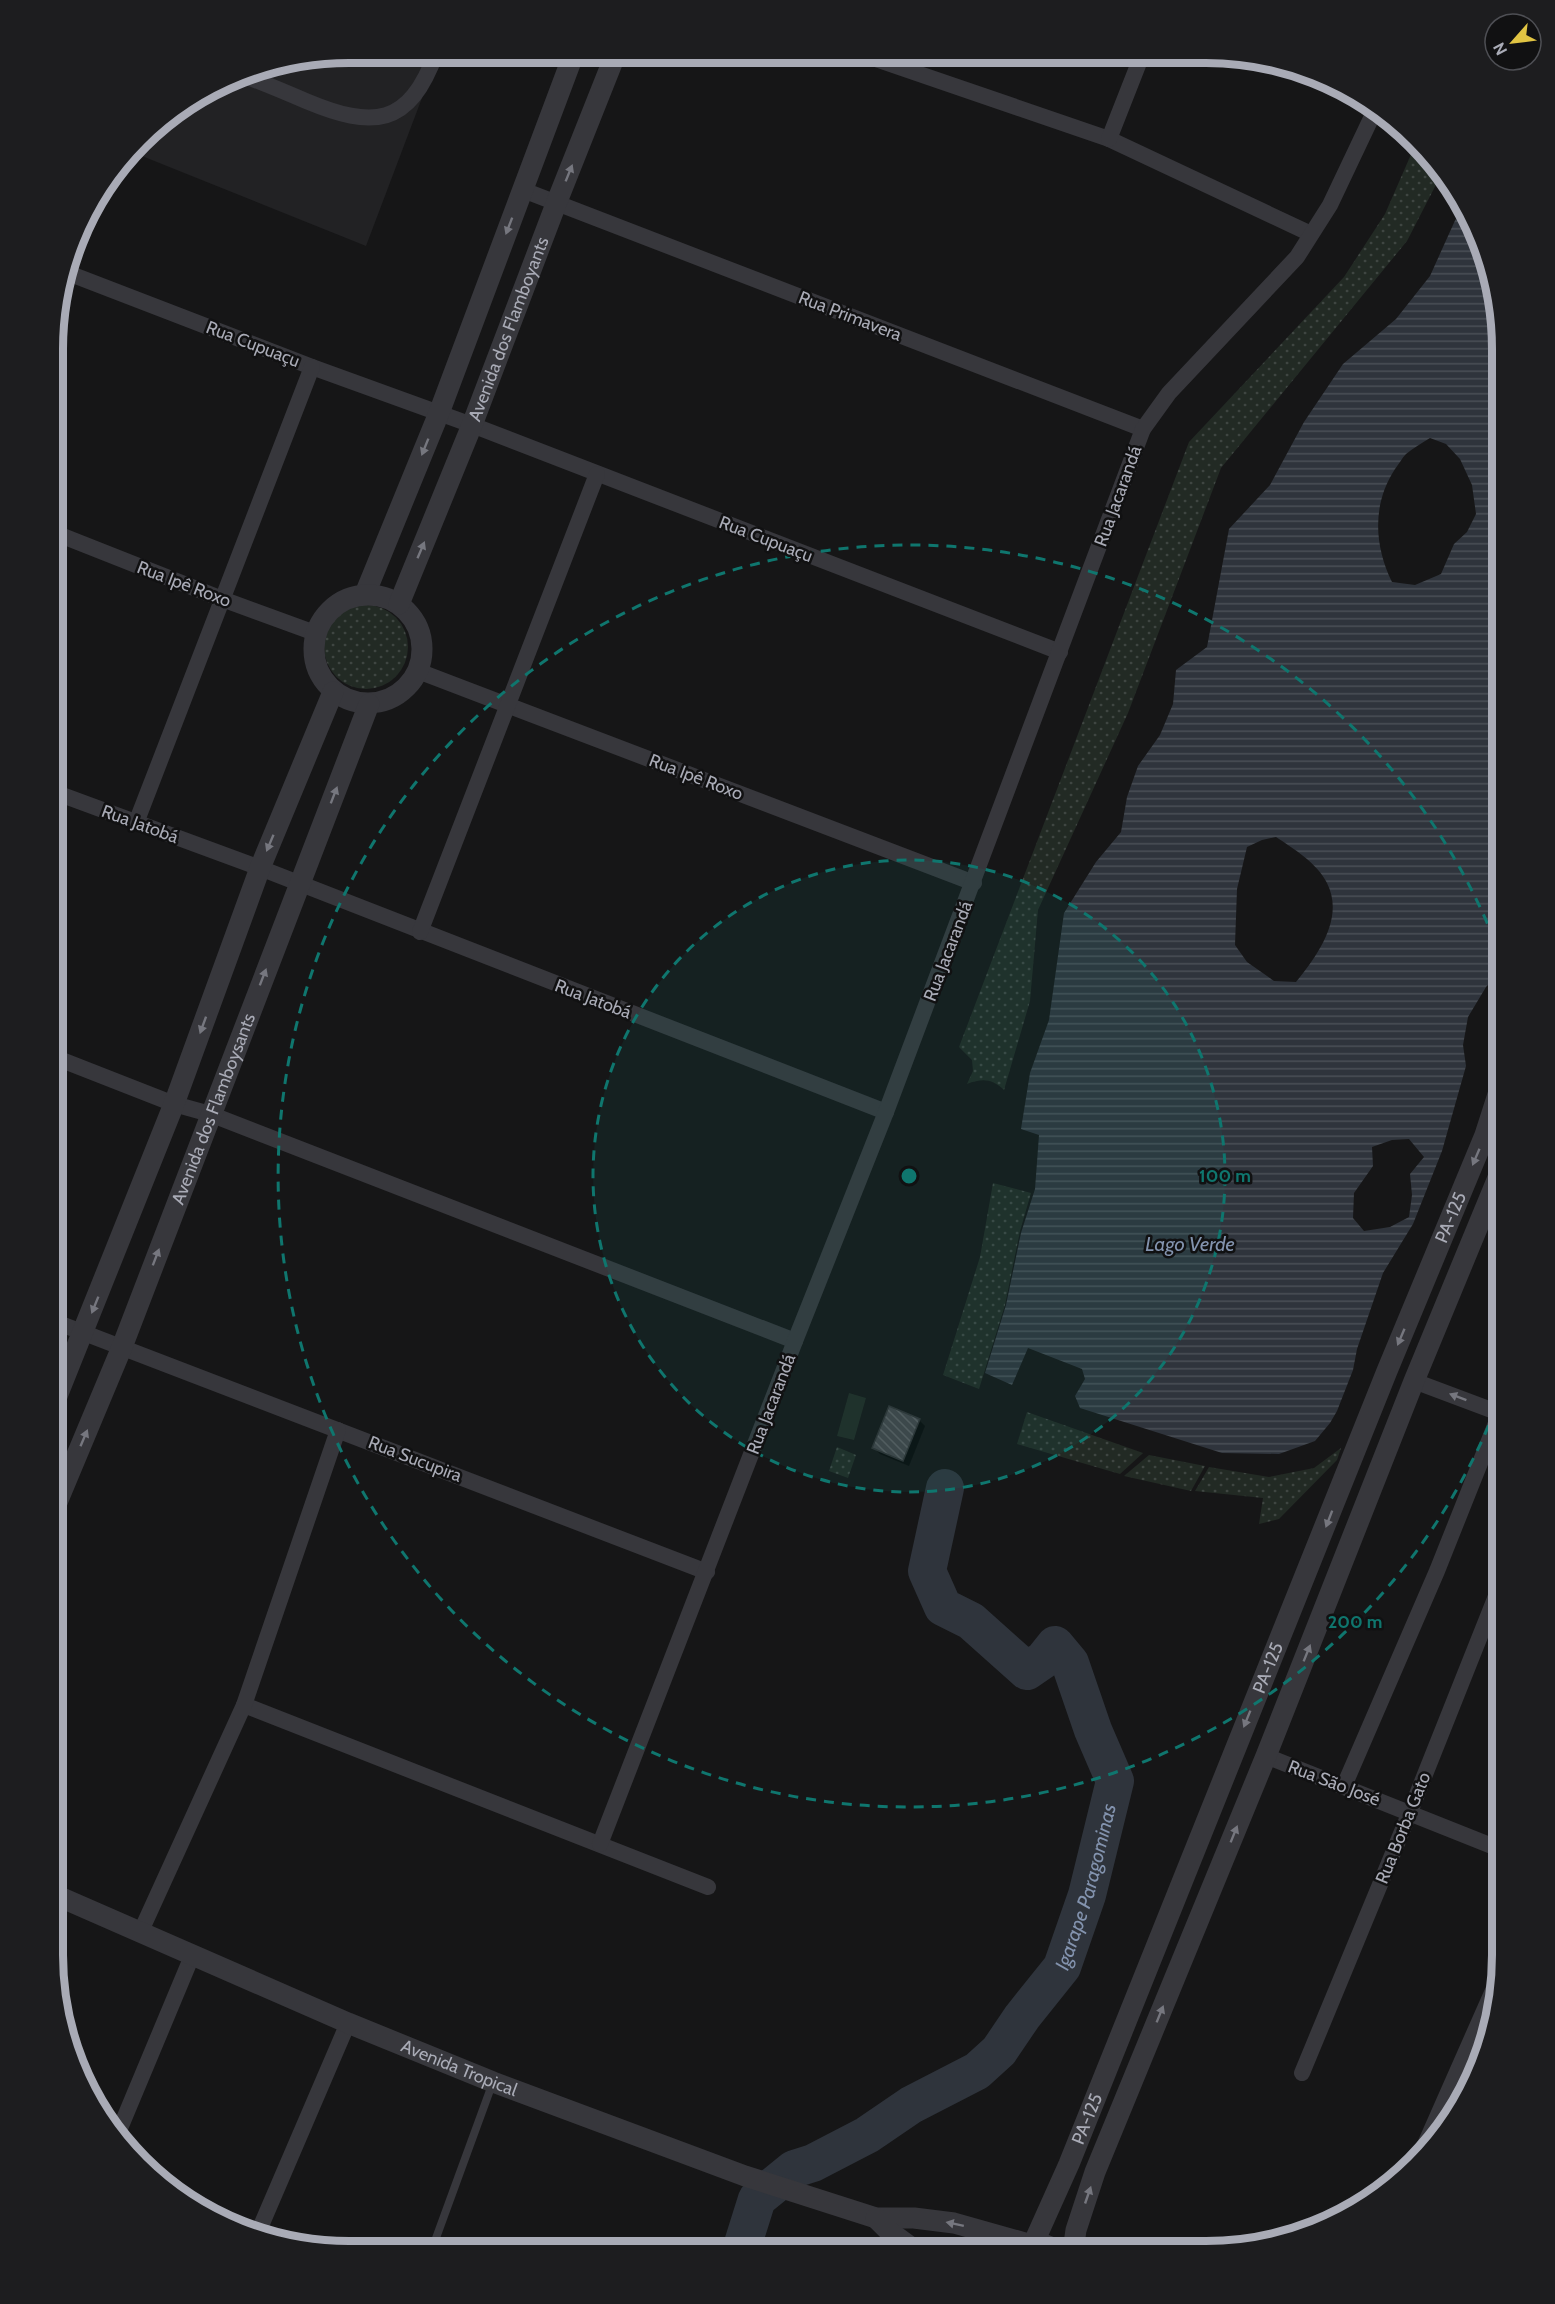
<svg xmlns="http://www.w3.org/2000/svg" width="1555" height="2304" font-family="Cabin,sans-serif">
	<style>
		.built { fill: #222224 }
		.grass { fill: url(#grass-dots) }
		.green { fill: #222a24 }
		.water { fill: url(#water-rules); fill-rule: evenodd }
		.shadow { fill: #0007 }
		.lines { fill: none; stroke-linecap: round; stroke-linejoin: round }
		.river { stroke: #2f343c; stroke-width: 38 }
		.building { fill: url(#building-back-hatch); stroke: #303033; stroke-width: 1.5 }
		.service { stroke: #37373c; stroke-width: 8 }
		.minor { stroke: #37373c; stroke-width: 16 }
		.tertiary { stroke: #37373c; stroke-width: 21 }
		.oneway { fill: #76777f }
		.ring { fill: none; stroke: #0f766e; stroke-width: 3; stroke-dasharray: 10 8 }
		.labels { text-anchor: middle; stroke-width: 5; stroke-linejoin: round; paint-order: stroke }
		.street-label { font-size: 18px; fill: #a9abb6; stroke: #111112 }
		.water-label { font-size: 20px; font-style: italic; fill: #8393ae; stroke: #111112 }
		.rim { fill: none; stroke: #a9abb6; stroke-width: 8 }
		.centre { fill: #0f766e; stroke: #111112; stroke-width: 3 }
		.ring-label { font-size: 18px; text-anchor: middle; font-weight: bold; fill: #0f766e; stroke: #111112; stroke-width: 5; stroke-linejoin: round; paint-order: stroke }
	</style>
	<defs>
		<pattern id="grass-dots" width="8" height="8" patternUnits="userSpaceOnUse" patternTransform="scale(1.5)"><rect width="8" height="8" fill="#222a24"/><path d="M2 2h.1M6 6h.1" fill="none" stroke="#3f4642" stroke-width="1.8" stroke-linecap="round"/></pattern>
		<pattern id="water-rules" width="6" height="5" patternUnits="userSpaceOnUse" patternTransform="scale(1.5)"><rect width="6" height="5" fill="#2f343c"/><path d="M0 2.5h6" fill="none" stroke="#4a4f56"/></pattern>
		<pattern id="building-back-hatch" width="6" height="6" patternUnits="userSpaceOnUse" patternTransform="scale(1.5)"><rect width="6" height="6" fill="#434347"/><path d="M-1 5l2 2M0 0l6 6M5-1l2 2" fill="none" stroke="#5b5b5f"/></pattern>
	</defs>
	<rect width="100%" height="100%" fill="#161617"/>
	<polygon class="built" points="349,53 439,53 366,246 132,152 154,126 253,68"/>
	<g class="grass">
		<path d="M 1416,143 L 1443,171 L 1407,241 L 1221,468 L 1128,713 L 1038,910 L 1030,1001 L 1004,1090 C 992,1079 983,1078 967,1084 L 973,1071 L 972,1060 L 959,1047 L 1189,442 L 1344,277 L 1385,214 Z"/>
		<circle cx="366" cy="647" r="42"/>
		<polygon points="993,1183 1031,1193 1020,1231 1005,1305 979,1389 943,1375 980,1257"/>
		<polygon points="1027,1412 1143,1453 1120,1474 1017,1444"/>
		<polygon points="837,1447 856,1455 848,1478 829,1471"/>
		<polygon points="1341,1448 1337,1460 1279,1519 1259,1524 1263,1498 1195,1491 1209,1467 1269,1477 1314,1468"/>
		<polygon points="1149,1455 1205,1466 1191,1491 1124,1476"/>
	</g>
	<polygon class="green" points="849,1393 866,1398 854,1440 837,1436"/>
	<path class="water" d="M 1462,205 L 1480,235 L 1502,349 L 1502,970 L 1486,987 L 1468,1017 L 1463,1045 L 1466,1066 L 1442,1151 L 1413,1224 L 1383,1273 L 1357,1349 L 1353,1370 L 1337,1411 L 1330,1423 L 1315,1441 L 1279,1454 L 1222,1453 L 1080,1408 L 1075,1396 L 1085,1379 L 1082,1369 L 1028,1348 L 1012,1385 L 985,1373 L 1006,1305 L 1021,1233 L 1035,1189 L 1039,1135 L 1021,1129 L 1030,1073 L 1049,1020 L 1064,913 L 1096,862 L 1121,832 L 1127,797 L 1138,766 L 1160,735 L 1173,704 L 1176,670 L 1207,647 L 1229,529 L 1270,485 L 1304,422 L 1343,364 L 1396,319 L 1430,276 ZM 1430,438 L 1446,444 L 1460,459 L 1472,485 L 1476,514 L 1467,532 L 1454,544 L 1441,574 L 1415,585 L 1392,582 C 1374,545 1372,504 1395,469 C 1399,464 1402,458 1406,454 C 1413,448 1422,443 1430,438 ZM 1276,837 C 1294,849 1317,863 1327,883 C 1345,918 1317,956 1296,982 L 1274,981 L 1247,962 L 1235,945 L 1237,889 L 1247,847 L 1262,840 ZM 1409,1139 L 1424,1157 L 1410,1174 L 1412,1195 L 1409,1217 L 1390,1227 L 1364,1231 L 1353,1218 L 1354,1193 L 1373,1166 L 1372,1147 L 1392,1140 Z"/>
	<polygon class="shadow" points="919,1420 925,1426 909,1466 880,1454 874,1448"/>
	<g class="lines">
		<path class="river" id="s1" d="M 741,2250 L 757,2199 L 794,2169 L 813,2163 L 867,2135 L 911,2105 L 977,2071 L 999,2051 L 1022,2017 L 1062,1967 L 1087,1895 L 1115,1781 L 1093,1730 L 1070,1663 L 1055,1645 L 1043,1660 L 1027,1671 L 971,1621 L 943,1607 L 927,1571 L 945,1488"/>
	</g>
	<polygon class="building" points="889,1406 920,1419 903,1461 872,1448"/>
	<g class="lines">
		<polyline class="service" points="432,2249 493,2082"/>
		<g class="minor">
			<polyline points="861,54 1109,139 1311,234"/>
			<path d="M 242,75 C 264,83 285,92 306,101 C 373,129 409,127 436,53"/>
			<polyline points="1109,139 1142,55"/>
			<polyline points="523,190 1143,429"/>
			<polyline points="68,273 312,367 472,425 1060,652"/>
			<polyline points="55,533 222,599 315,633"/>
			<polyline points="418,671 974,883"/>
			<polyline points="54,792 260,868 886,1112"/>
			<polyline points="136,823 312,367"/>
			<polyline points="420,932 597,474"/>
			<polyline points="54,1057 174,1104 210,1114 795,1341"/>
			<polyline points="53,1321 707,1572"/>
			<polyline points="1414,1381 1502,1414"/>
			<polyline points="244,1705 708,1887"/>
			<polyline points="1266,1756 1502,1850"/>
			<polyline points="1344,1786 1437,1571 1500,1413"/>
			<polyline points="600,1844 795,1341 886,1112 1143,429 1169,393 1297,257 1330,205 1376,108"/>
			<polyline points="141,1931 244,1705 338,1430"/>
			<polyline points="1302,2073 1410,1812 1502,1581"/>
			<polyline points="116,2138 192,1956"/>
			<polyline points="1419,2158 1502,1970"/>
			<polyline points="257,2235 348,2023"/>
		</g>
		<g class="tertiary">
			<polyline points="365,594 439,413 574,53"/>
			<circle cx="368" cy="649" r="54"/>
			<path id="s2" d="M 399,604 L 472,425 L 556,204 L 616,53"/>
			<polyline points="53,1406 174,1104 260,868 333,692"/>
			<path id="s3" d="M 53,1512 L 122,1347 L 369,704"/>
			<path id="s4" d="M 53,1894 L 348,2023 L 493,2082 L 745,2176 L 876,2218 L 914,2218 L 954,2223 L 1032,2245 L 1043,2244 L 1060,2251"/>
			<polyline points="876,2218 890,2232 916,2251"/>
			<path id="s5" d="M 1030,2251 L 1069,2164 L 1387,1371 L 1485,1135 L 1502,1082"/>
			<polyline points="1073,2251 1076,2230 1095,2172 1266,1756 1414,1381 1502,1168"/>
		</g>
	</g>
	<defs><path id="oneway-solid" d="M-6-.8H1V-3.2L6.5 0L1 3.2V.8H-6Z" transform="scale(1.5)"/></defs>
	<g class="oneway">
		<use href="#oneway-solid" transform="translate(569 173) rotate(-68)"/>
		<use href="#oneway-solid" transform="translate(509 226) rotate(111)"/>
		<use href="#oneway-solid" transform="translate(425 447) rotate(112)"/>
		<use href="#oneway-solid" transform="translate(421 550) rotate(-67)"/>
		<use href="#oneway-solid" transform="translate(334 795) rotate(-69)"/>
		<use href="#oneway-solid" transform="translate(270 843) rotate(113)"/>
		<use href="#oneway-solid" transform="translate(263 977) rotate(-69)"/>
		<use href="#oneway-solid" transform="translate(203 1025) rotate(110)"/>
		<use href="#oneway-solid" transform="translate(1476 1157) rotate(113)"/>
		<use href="#oneway-solid" transform="translate(156 1257) rotate(-69)"/>
		<use href="#oneway-solid" transform="translate(95 1305) rotate(112)"/>
		<use href="#oneway-solid" transform="translate(1401 1337) rotate(113)"/>
		<use href="#oneway-solid" transform="translate(1458 1397) rotate(-159)"/>
		<use href="#oneway-solid" transform="translate(84 1438) rotate(-67)"/>
		<use href="#oneway-solid" transform="translate(1329 1519) rotate(111)"/>
		<use href="#oneway-solid" transform="translate(1307 1653) rotate(-68)"/>
		<use href="#oneway-solid" transform="translate(1247 1719) rotate(112)"/>
		<use href="#oneway-solid" transform="translate(1234 1834) rotate(-68)"/>
		<use href="#oneway-solid" transform="translate(1160 2014) rotate(-68)"/>
		<use href="#oneway-solid" transform="translate(1088 2195) rotate(-71)"/>
		<use href="#oneway-solid" transform="translate(955 2224) rotate(-168)"/>
	</g>
	<circle cx="909" cy="1176" r="316" fill="#0f766e" fill-opacity=".12"/>
	<g class="ring">
		<circle cx="909" cy="1176" r="316"/>
		<path d="M1502 1392A631 631 0 1 1 1502 960"/>
	</g>
	<g class="labels">
		<g class="street-label">
			<text transform="translate(850 316) rotate(21)" y="6">Rua Primavera</text>
			<text dy="6" stroke="none"><textPath href="#s2" startOffset="296">Avenida dos Flamboyants</textPath></text>
			<text transform="translate(253 344) rotate(21)" y="6">Rua Cupuaçu</text>
			<text transform="translate(1118 496) rotate(-70)" y="6">Rua Jacarandá</text>
			<text transform="translate(766 539) rotate(21)" y="6">Rua Cupuaçu</text>
			<text transform="translate(184 584) rotate(21)" y="6">Rua Ipê Roxo</text>
			<text transform="translate(696 777) rotate(21)" y="6">Rua Ipê Roxo</text>
			<text transform="translate(140 824) rotate(20)" y="6">Rua Jatobá</text>
			<text transform="translate(948 951) rotate(-69)" y="6">Rua Jacarandá</text>
			<text transform="translate(593 999) rotate(21)" y="6">Rua Jatobá</text>
			<text dy="6" stroke="none"><textPath href="#s3" startOffset="434">Avenida dos Flamboysants</textPath></text>
			<text dy="6" stroke="none"><textPath href="#s5" startOffset="1116">PA-125</textPath></text>
			<text transform="translate(771 1404) rotate(-69)" y="6">Rua Jacarandá</text>
			<text transform="translate(415 1459) rotate(21)" y="6">Rua Sucupira</text>
			<text dy="6" stroke="none"><textPath href="#s5" startOffset="630">PA-125</textPath></text>
			<text transform="translate(1334 1783) rotate(21)" y="6">Rua São José</text>
			<text transform="translate(1403 1828) rotate(-68)" y="6">Rua Borba Gato</text>
			<text dy="6" stroke="none"><textPath href="#s4" startOffset="442">Avenida Tropical</textPath></text>
			<text dy="6" stroke="none"><textPath href="#s5" startOffset="144">PA-125</textPath></text>
		</g>
		<g class="water-label">
			<text x="1190" y="1251">Lago Verde</text>
			<text dy="7" stroke="none"><textPath href="#s1" startOffset="528">Igarape Paragominas</textPath></text>
		</g>
	</g>
	<path d="M0 0H1555V2304H0ZM349 63H1206A286 286 0 0 1 1492 349V1955A286 286 0 0 1 1206 2241H349A286 286 0 0 1 63 1955V349A286 286 0 0 1 349 63Z" fill="#1d1d1f" fill-rule="evenodd"/>
	<path class="rim" d="M349 63H1206A286 286 0 0 1 1492 349V1955A286 286 0 0 1 1206 2241H349A286 286 0 0 1 63 1955V349A286 286 0 0 1 349 63Z"/>
	<circle cx="909" cy="1176" r="9" class="centre"/>
	<g class="ring-label">
		<text x="1225" y="1182">100 m</text>
		<text x="1355" y="1628">200 m</text>
	</g>
	<g transform="translate(1513 42) rotate(242)"><circle r="28" fill="#111112" stroke="#4e4f54" stroke-width="1.5"/>
	<path d="M0-4.5L10 22L0 15L-10 22Z" fill="#e1c443"/>
	<text y="-9" font-size="16" font-weight="bold" text-anchor="middle" fill="#a9abb6">N</text>
	</g>
</svg>
